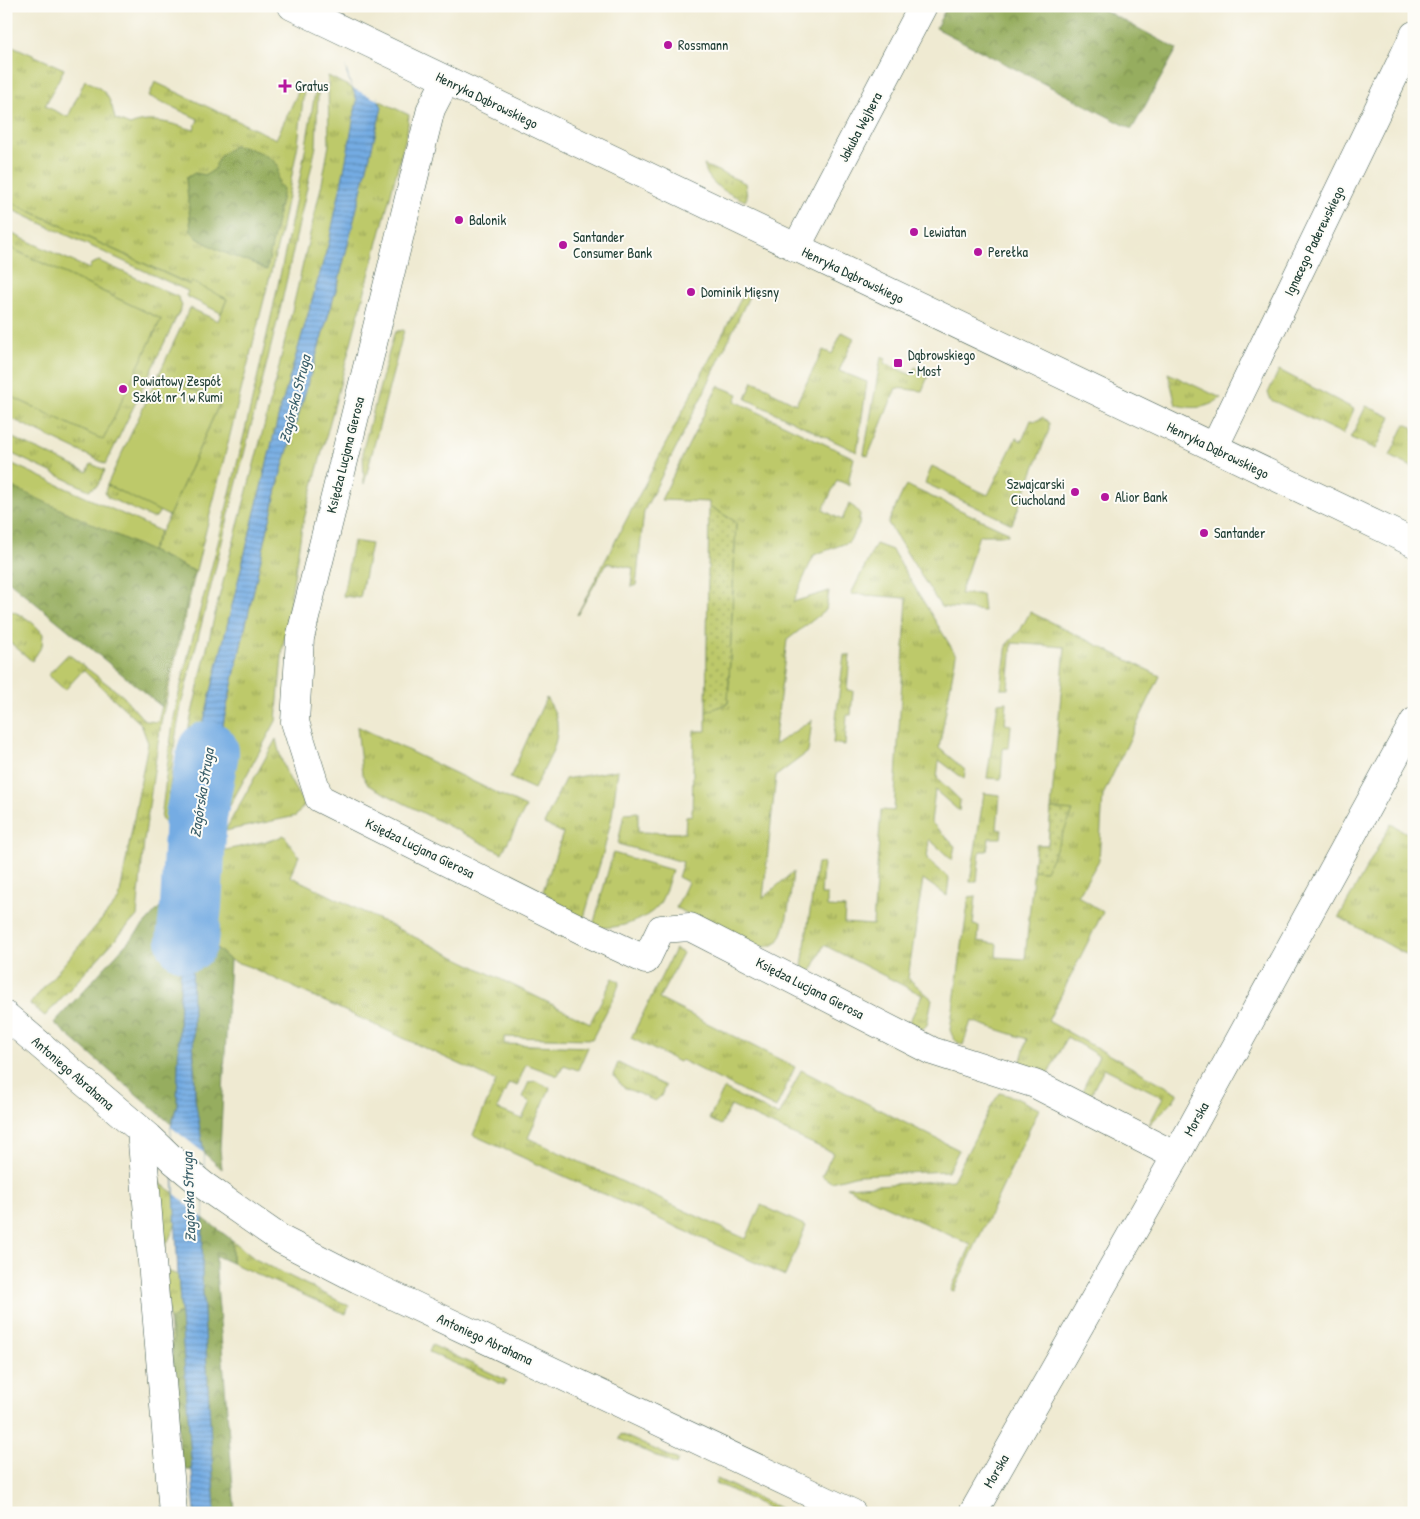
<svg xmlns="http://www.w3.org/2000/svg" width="1420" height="1519" font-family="'Patrick Hand',sans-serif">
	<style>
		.grass { fill: url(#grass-tufts); stroke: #6e8350 }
		.forest { fill: url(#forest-crowns); stroke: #5a754a }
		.garden { fill: url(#garden-dots); stroke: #6e8350 }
		.pitch { fill: #bdc96b; stroke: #6e8350 }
		.water { fill: url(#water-rules); stroke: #4a748c }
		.pier { fill: #efead2 }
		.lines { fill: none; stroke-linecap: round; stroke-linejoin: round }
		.river { stroke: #74ace3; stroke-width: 62 }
		.minor-casing { stroke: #3e574c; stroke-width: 29 }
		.tertiary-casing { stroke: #3e574c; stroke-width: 29 }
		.minor { stroke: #fff; stroke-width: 28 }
		.tertiary { stroke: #fff; stroke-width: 28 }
		.poi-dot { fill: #b5179e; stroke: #fdfcf7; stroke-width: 2 }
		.labels { text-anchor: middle; stroke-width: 4; stroke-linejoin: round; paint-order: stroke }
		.poi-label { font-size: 14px; fill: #1f3d34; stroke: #fdfcf7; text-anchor: start }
		.street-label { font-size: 14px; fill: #1f3d34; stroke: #fdfcf7 }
		.water-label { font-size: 15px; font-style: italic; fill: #395e69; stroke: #fdfcf7 }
	</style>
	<defs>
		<pattern id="grass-tufts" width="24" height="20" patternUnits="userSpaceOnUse" patternTransform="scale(1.25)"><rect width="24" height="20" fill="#bdc96b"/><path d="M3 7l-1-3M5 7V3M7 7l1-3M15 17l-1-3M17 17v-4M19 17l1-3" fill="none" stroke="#99a459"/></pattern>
		<pattern id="forest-crowns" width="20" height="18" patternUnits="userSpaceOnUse" patternTransform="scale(1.25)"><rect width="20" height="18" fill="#96ad5f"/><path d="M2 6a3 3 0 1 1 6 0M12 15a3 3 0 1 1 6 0" fill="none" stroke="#7a8e4f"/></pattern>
		<pattern id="garden-dots" width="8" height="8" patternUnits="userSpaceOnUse" patternTransform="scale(1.25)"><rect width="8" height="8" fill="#bdc96b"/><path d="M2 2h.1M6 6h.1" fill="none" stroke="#99a459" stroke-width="1.8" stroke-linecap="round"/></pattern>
		<pattern id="water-rules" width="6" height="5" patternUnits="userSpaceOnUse" patternTransform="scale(1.25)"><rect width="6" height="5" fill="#74ace3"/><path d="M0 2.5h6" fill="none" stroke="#5f8db9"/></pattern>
	</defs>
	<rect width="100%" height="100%" fill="#fdfcf7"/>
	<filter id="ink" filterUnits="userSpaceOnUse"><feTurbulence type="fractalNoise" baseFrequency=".02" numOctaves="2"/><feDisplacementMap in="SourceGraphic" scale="10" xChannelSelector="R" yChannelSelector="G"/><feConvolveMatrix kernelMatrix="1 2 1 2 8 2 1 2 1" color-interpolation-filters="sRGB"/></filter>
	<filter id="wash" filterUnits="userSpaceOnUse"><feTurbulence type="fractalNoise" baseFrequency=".0096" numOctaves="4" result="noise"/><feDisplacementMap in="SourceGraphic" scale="20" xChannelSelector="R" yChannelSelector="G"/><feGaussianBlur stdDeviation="1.12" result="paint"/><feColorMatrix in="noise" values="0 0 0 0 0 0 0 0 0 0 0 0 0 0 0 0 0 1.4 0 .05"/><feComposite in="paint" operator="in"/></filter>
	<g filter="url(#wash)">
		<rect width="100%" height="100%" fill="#efead2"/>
		<g class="grass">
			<path d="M 6,43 L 64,69 L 45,106 L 68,117 L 85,80 C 107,91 110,96 115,119 L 130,125 C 152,116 172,124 194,130 L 198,119 L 149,96 L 155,82 L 276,139 L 300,88 L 304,90 L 298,144 L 281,232 L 196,570 L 161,722 L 144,841 L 137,916 L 45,1016 L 30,1004 L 119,899 L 148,743 L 141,724 L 83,670 L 65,690 L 48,675 L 68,654 L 123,696 L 142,718 L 147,721 L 158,722 L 194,571 L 151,551 L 169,516 L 220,402 L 159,374 L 190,308 L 218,321 L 227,299 L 192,283 L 191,285 L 6,200 Z"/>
			<polygon points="328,76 352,88 357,100 350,143 329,242 279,414 206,712 196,757 184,837 175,834 173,823 189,726 217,605 272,396 322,183 329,145"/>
			<path d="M 316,87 L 318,93 L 316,146 L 280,310 L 181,706 L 175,740 L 166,823 L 161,819 C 166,781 169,744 176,707 C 189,646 207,587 222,527 C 257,381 292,235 316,87 Z"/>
			<polygon points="378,100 409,115 407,133 302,527 283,646 276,721 215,833 204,837 206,813 225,715 280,476 339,280 382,107"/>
			<path d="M 704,165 L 745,183 L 747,197 L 745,201 C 727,192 709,186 704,165 Z"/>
			<polygon points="6,231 89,269 91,264 99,261 178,297 182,306 106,464 6,416 6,394 103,439 161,319 6,246"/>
			<polygon points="746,289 751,292 704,392 644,511 636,586 631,586 633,568 607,563 577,615"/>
			<polygon points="404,330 364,484 363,449 394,334 397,331"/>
			<polygon points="842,332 854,338 839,371 867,382 857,452 746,399 753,381 771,389 770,391 796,404 823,350 832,354"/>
			<polygon points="881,357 886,359 884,363 911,375 915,367 929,374 922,391 896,388 868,456 864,454"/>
			<polygon points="1279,370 1354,409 1343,434 1271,400 1268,393"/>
			<path d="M 1168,373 L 1221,398 C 1206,409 1194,409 1176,405 Z"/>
			<path d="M 718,386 L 738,394 L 735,401 L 854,458 L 849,478 L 850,486 L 837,480 L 823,510 L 842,520 L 849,504 L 855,508 L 860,514 L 859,525 L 849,542 L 814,555 L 793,602 L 829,591 L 826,610 L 787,640 L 774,745 L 812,720 L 808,752 L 776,776 L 763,898 L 793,872 C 791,887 788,936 775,944 C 769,948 762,947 756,946 L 676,908 L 688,882 L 678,877 L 683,862 L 618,844 L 624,813 L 638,812 L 638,832 L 685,833 L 686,816 L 692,815 L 694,731 L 706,731 L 706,712 L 728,703 L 736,522 L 709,506 L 709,502 L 661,500 Z"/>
			<polygon points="1366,406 1391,417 1376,449 1351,438"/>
			<polygon points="1043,417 1049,423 1049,430 1012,524 925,483 932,466 962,481 962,483 988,495 1016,438 1022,441 1031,420 1036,421"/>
			<polygon points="1405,424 1414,428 1414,468 1390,456"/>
			<polygon points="6,435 87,472 91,464 105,470 98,485 89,490 6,451"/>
			<polygon points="107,485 160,511 156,517 152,518 107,497 105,492"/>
			<polygon points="906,485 1008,532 1008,535 979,535 960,594 982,594 984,611 941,607 888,523"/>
			<polygon points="353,541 371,544 360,598 343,596"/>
			<polygon points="876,544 892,550 956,655 939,748 965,770 964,779 939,760 937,778 960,800 959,811 935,790 931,822 955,846 952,860 929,839 927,859 949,878 947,896 923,879 908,978 932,999 927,1025 923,1029 909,1023 922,995 824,945 810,974 802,966 817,863 823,863 821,895 827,895 827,907 845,908 844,923 873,925 881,810 894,811 907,598 851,594"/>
			<path d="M 6,610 C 20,612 35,623 43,634 L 42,646 L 32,661 L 6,639 Z"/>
			<path d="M 1030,612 L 1160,676 L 1103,795 L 1099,860 L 1078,896 L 1103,912 L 1048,1021 L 1178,1093 L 1173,1101 L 1149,1125 L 1163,1097 L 1104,1068 L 1090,1096 L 1081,1093 L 1099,1056 L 1067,1037 L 1047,1076 L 1020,1064 L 1027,1039 L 971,1021 L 963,1045 C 955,1042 953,1038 950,1030 L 969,897 L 976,896 L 973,925 L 979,926 L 978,941 L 997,944 L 996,957 L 1025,959 L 1036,845 L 1048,845 L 1065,647 L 1012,643 L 1008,689 L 1001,689 L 1007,644 L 1021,629 Z"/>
			<polygon points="844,655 850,655 847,690 853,691 851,715 847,715 845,745 833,743"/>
			<path d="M 546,698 C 571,729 549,758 534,789 L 510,778 Z"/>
			<polygon points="1007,702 1005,724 1011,725 1009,748 1003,748 1001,779 987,778 998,703"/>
			<polygon points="357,726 526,807 502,853 368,785 362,774"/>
			<path d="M 276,739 C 281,764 290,784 305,804 L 296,816 L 225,831 Z"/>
			<polygon points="618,770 612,816 604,850 583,921 575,917 543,891 563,833 544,824 565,779"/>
			<polygon points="984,793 1000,795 997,829 1002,830 1001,838 989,838 987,851 980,851 977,882 970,882"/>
			<polygon points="1391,824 1414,837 1414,959 1339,917"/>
			<polygon points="284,835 299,856 290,876 590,1023 613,978 620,982 615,995 592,1039 504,1037 504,1044 588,1047 578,1070 564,1065 558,1076 526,1064 517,1086 509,1083 497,1109 522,1119 530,1102 522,1097 529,1082 536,1081 550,1088 528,1138 746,1239 761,1205 806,1226 785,1276 473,1135 496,1081 250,967 230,960 210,942 203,917 197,919 201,901 203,855 276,839"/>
			<path d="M 613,853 L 672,870 C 668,882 664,901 655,909 C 640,923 611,931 593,926 Z"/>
			<polygon points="675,949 683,953 659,999 795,1067 776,1108 681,1060 679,1062 631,1038"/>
			<polygon points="618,1063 665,1086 661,1096 655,1101 623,1087 613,1075"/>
			<polygon points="801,1070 959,1150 948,1171 858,1175 831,1182 822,1176 833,1153 731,1106 721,1125 709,1119 724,1089 779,1116"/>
			<polygon points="1000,1093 1014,1097 1039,1109 954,1291 951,1290 971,1245 846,1187 953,1180 993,1103"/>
			<polygon points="156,1180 175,1194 176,1222 173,1231 161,1255"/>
			<polygon points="232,1240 255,1259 349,1306 346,1314 232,1263"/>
			<polygon points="164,1270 178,1275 181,1313 177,1314 170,1328 174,1339 172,1352"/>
			<polygon points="432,1345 506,1380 504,1385 429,1352"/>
			<polygon points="621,1434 678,1460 676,1465 619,1439"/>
			<polygon points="717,1479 790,1513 779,1513 716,1483"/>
		</g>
		<g class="forest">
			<polygon points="947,6 1096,6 1177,49 1132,129 936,28"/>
			<path d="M 234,146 C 249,147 267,154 278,165 L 278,183 L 283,189 L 267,270 L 249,261 L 242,260 L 218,250 L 197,238 L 191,231 L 186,178 L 195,173 L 206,175 L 215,169 C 217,156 223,153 234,146 Z"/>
			<polygon points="6,484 194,571 162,707 6,579"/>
			<polygon points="183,878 177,1105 171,1124 54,1023 180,885"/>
			<polygon points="212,916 210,942 230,960 220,1149 222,1169 204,1153 196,1108 193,1036 192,940 197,919"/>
			<polygon points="203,1218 232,1240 232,1263 216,1256 216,1271 235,1513 215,1513 202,1277"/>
			<polygon points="181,1313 192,1470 186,1470 181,1466 172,1352 174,1339 169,1320"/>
		</g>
		<g class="garden">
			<polygon points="709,506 736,522 728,703 706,712"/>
			<polygon points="1051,809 1073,811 1046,871 1033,870 1036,845 1048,845"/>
		</g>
		<g class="pitch">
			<polygon points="6,200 190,285 192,282 227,299 221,313 186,296 188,291 6,207"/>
			<polygon points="6,246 161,319 103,440 6,394"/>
			<polygon points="159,374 220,402 169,516 107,485"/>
			<polygon points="6,461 160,531 151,551 6,484"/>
		</g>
		<g class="water">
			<polygon points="343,36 367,76 382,107 339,280 280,476 225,715 206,813 204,837 184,837 196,757 206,712 279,414 329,242 344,171 357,100 347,74"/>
			<polygon points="203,855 201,901 192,940 193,1036 195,1100 204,1153 202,1277 215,1513 195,1513 178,1275 171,1127 177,1105 184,856"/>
		</g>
		<g class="pier">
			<polygon points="327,6 363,6 369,76 377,91 378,100 352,88 343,58 341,38 336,35"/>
			<polygon points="171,1127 204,1153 203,1218 175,1194"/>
		</g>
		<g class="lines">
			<polyline class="river" points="187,941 191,906 196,816 208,752"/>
		</g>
	</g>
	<g filter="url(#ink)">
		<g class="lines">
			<defs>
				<g id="minor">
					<polyline points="446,80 431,109 300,638 295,722 319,798 584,931 646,960 661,929 690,927 932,1051 1035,1084 1176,1156"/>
					<polyline points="796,248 923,6"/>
					<polyline points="1214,448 1414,35"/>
					<polyline points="6,1016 149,1137 173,1160 203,1185 282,1240 358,1279 852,1513"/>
					<polyline points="141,1130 173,1513"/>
					<polyline points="973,1513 1176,1156 1414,722"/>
				</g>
				<polyline id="tertiary" points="292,6 1414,543"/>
			</defs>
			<use href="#minor" class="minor-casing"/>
			<use href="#tertiary" class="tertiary-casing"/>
			<use href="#minor" class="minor"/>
			<use href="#tertiary" class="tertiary"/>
		</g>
	</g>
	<g class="poi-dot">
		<circle cx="668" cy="45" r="5"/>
		<path d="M282.5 78.5h5v5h5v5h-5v5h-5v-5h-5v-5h5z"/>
		<circle cx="459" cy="220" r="5"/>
		<circle cx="914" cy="232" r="5"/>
		<circle cx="563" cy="245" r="5"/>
		<circle cx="978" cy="252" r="5"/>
		<circle cx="691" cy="292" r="5"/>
		<rect x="893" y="358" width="10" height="10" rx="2.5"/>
		<circle cx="123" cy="389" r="5"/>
		<circle cx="1075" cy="492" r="5"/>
		<circle cx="1105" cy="497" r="5"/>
		<circle cx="1204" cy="533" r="5"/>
	</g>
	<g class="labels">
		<g class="poi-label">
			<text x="678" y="50">Rossmann</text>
			<text x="295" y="91">Gratus</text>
			<text x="469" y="225">Balonik</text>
			<text x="924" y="237">Lewiatan</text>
			<text x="573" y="242">Santander<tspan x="573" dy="16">Consumer Bank</tspan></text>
			<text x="988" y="257">Perełka</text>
			<text x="701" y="297">Dominik Mięsny</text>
			<text x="908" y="360">Dąbrowskiego<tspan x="908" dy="16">- Most</tspan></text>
			<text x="133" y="386">Powiatowy Zespół<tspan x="133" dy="16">Szkół nr 1 w Rumi</tspan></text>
			<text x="1065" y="489" text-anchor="end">Szwajcarski<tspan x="1065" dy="16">Ciucholand</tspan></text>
			<text x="1115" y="502">Alior Bank</text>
			<text x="1214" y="538">Santander</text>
		</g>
		<g class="street-label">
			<text transform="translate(487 100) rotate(26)" y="5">Henryka Dąbrowskiego</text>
			<text transform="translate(860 127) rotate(-62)" y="5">Jakuba Wejhera</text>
			<text transform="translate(1314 241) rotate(-64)" y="5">Ignacego Paderewskiego</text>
			<text transform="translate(853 275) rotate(26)" y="5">Henryka Dąbrowskiego</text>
			<text transform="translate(1218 450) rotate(26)" y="5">Henryka Dąbrowskiego</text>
			<text transform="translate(345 455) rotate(-76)" y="5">Księdza Lucjana Gierosa</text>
			<text transform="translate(420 848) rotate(26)" y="5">Księdza Lucjana Gierosa</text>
			<text transform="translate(810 988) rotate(27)" y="5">Księdza Lucjana Gierosa</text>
			<text transform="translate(73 1073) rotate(41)" y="5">Antoniego Abrahama</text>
			<text transform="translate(1196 1119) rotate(-61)" y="5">Morska</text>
			<text transform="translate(485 1339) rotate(25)" y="5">Antoniego Abrahama</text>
			<text transform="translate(996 1471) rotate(-60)" y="5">Morska</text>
		</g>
		<g class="water-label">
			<text transform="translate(295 399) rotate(-76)" y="5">Zagórska Struga</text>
			<text transform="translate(202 793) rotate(-81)" y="5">Zagórska Struga</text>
			<text transform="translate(189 1197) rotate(-92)" y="5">Zagórska Struga</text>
		</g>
	</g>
	<rect width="1420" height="1519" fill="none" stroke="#fdfcf7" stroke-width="25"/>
</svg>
